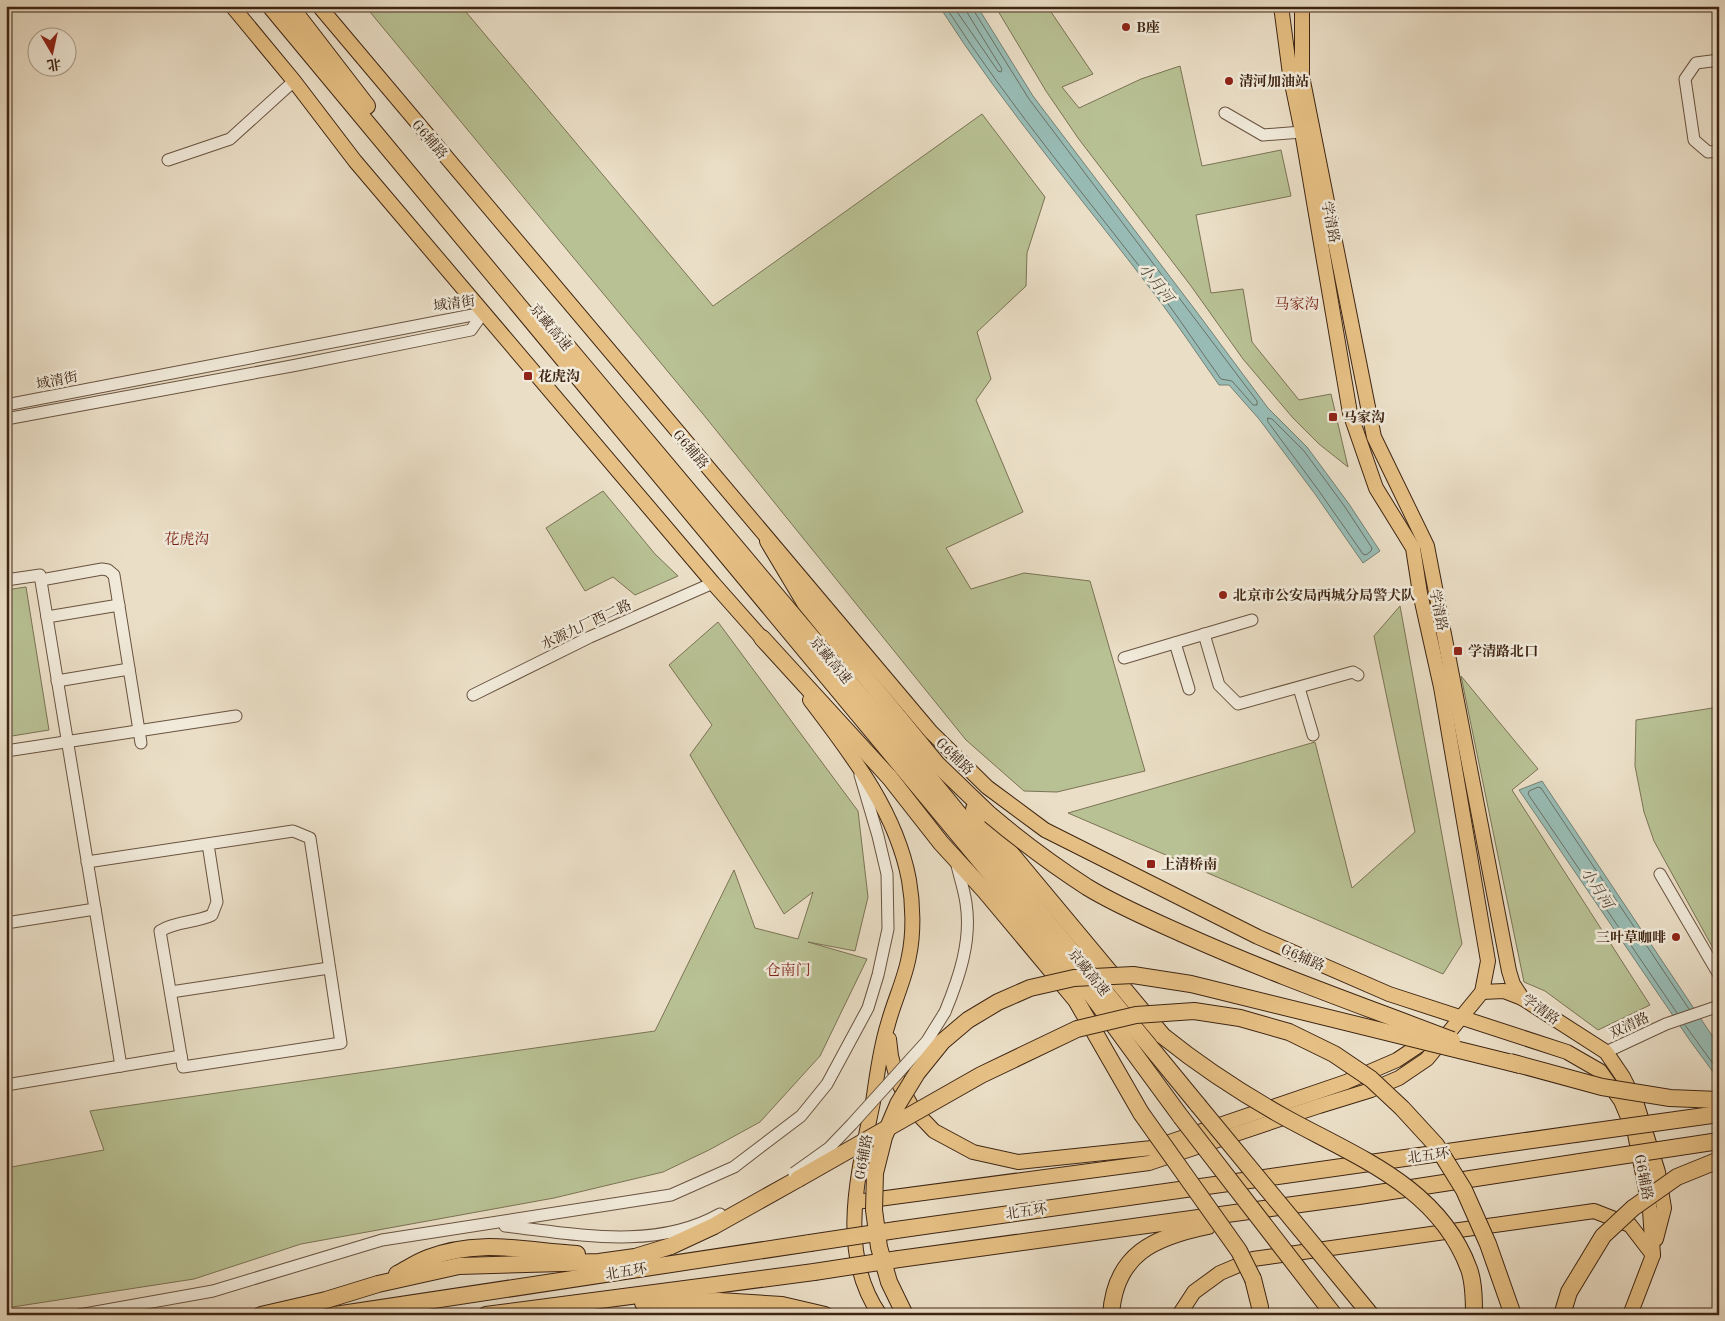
<svg xmlns="http://www.w3.org/2000/svg" width="1725" height="1321" font-family="'Old Standard TT','Noto Serif SC',serif">
	<style>
		.green { fill: #b8c194; stroke: #7b7354 }
		.water { fill: #98bcb5; stroke: #748074 }
		.lines { fill: none; stroke-linecap: round; stroke-linejoin: round }
		.shore { stroke: #6b7064; stroke-width: 1 }
		.minor-casing { stroke: #695340; stroke-width: 13 }
		.major-casing { stroke: #3e2513; stroke-width: 16 }
		.highway-casing { stroke: #3e2513; stroke-width: 18 }
		.minor { stroke: #f1eada; stroke-width: 11 }
		.major { stroke: #e5bf83; stroke-width: 14 }
		.highway { stroke: #e5bf83; stroke-width: 16 }
		.minor-bridge-casing { stroke: #695340; stroke-width: 13; stroke-linecap: butt }
		.highway-bridge-casing { stroke: #3e2513; stroke-width: 18; stroke-linecap: butt }
		.minor-bridge { stroke: #f1eada; stroke-width: 11 }
		.highway-bridge { stroke: #e5bf83; stroke-width: 16 }
		.poi-dot { fill: #8f2418; stroke: #f1eada; stroke-width: 2 }
		.labels { text-anchor: middle; stroke-width: 5; stroke-linejoin: round; paint-order: stroke }
		.poi-label { font-size: 14px; font-weight: bold; fill: #3e2513; stroke: #f1eada; text-anchor: start }
		.street-label { font-size: 14px; fill: #3e2513; stroke: #f1eada }
		.water-label { font-size: 15px; font-style: italic; fill: #544b3c; stroke: #f1eada }
		.neighbourhood-label { font-size: 15px; fill: #7a1f14; stroke: #f1eada }
	</style>
	<rect width="100%" height="100%" fill="#eadec6"/>
	<filter id="stains"><feTurbulence type="fractalNoise" baseFrequency=".004" numOctaves="4"/><feColorMatrix values="0 0 0 0 .2 0 0 0 0 .09 0 0 0 0 .02 0 0 0 .5 -.17"/></filter>
	<radialGradient id="worn" r=".72"><stop offset=".6" stop-color="#630" stop-opacity="0"/><stop offset="1" stop-color="#630" stop-opacity=".3"/></radialGradient>
	<g class="green">
		<polygon points="365,6 461,6 713,306 982,114 1045,197 1027,253 1026,286 977,332 991,379 976,400 1023,512 946,548 971,589 1024,573 1090,581 1145,771 1057,792 1024,791 966,740 703,414"/>
		<polygon points="995,6 1047,6 1093,74 1062,87 1079,108 1141,79 1180,66 1202,166 1281,150 1291,196 1196,215 1211,293 1243,289 1252,342 1299,400 1331,394 1348,467 1319,444 1293,418 1243,359 1191,286 1078,138 1046,91"/>
		<polygon points="603,491 655,554 678,576 635,595 613,577 585,591 546,528"/>
		<polygon points="26,587 49,730 6,737 6,590"/>
		<polygon points="1400,606 1462,944 1443,974 1068,813 1315,742 1352,888 1415,832 1374,636"/>
		<polygon points="718,622 858,811 868,897 855,951 808,942 867,959 820,1056 760,1122 709,1150 663,1172 554,1198 301,1244 194,1279 6,1308 6,1168 104,1150 90,1111 655,1031 734,870 755,928 798,939 813,892 784,914 690,755 712,725 669,665"/>
		<polygon points="1461,676 1538,769 1512,790 1650,1005 1598,1030 1545,991 1524,982"/>
		<polygon points="1719,707 1719,959 1654,841 1644,812 1635,766 1636,720"/>
	</g>
	<g class="water">
		<path d="M 939,6 L 977,6 L 1033,96 L 1196,311 L 1268,408 L 1307,447 L 1349,504 L 1380,551 L 1363,563 L 1315,494 L 1259,419 L 1229,385 L 1219,385 C 1200,358 1182,331 1162,304 C 1088,205 1006,111 939,6 Z"/>
		<polygon points="1542,781 1719,1046 1719,1080 1691,1042 1519,790"/>
	</g>
	<g class="lines">
		<g class="shore">
			<path d="M 945,6 C 1012,110 1092,203 1166,301 C 1185,327 1202,353 1221,379 L 1232,381 L 1253,405 L 1257,405 L 1257,401 L 1029,99 L 974,11 L 973,6"/>
			<polyline points="953,6 998,71 1001,72 1002,69 968,14 966,6"/>
			<polygon points="1268,418 1272,419 1304,451 1345,507 1372,548 1371,551 1366,555 1363,554 1319,491 1268,422"/>
			<polyline points="1677,1013 1528,794 1529,791 1538,787 1541,788 1689,1009"/>
			<polyline points="1685,1025 1719,1072"/>
		</g>
		<defs>
			<g id="minor">
				<polyline points="1719,60 1696,63 1685,79 1694,140 1708,152 1719,151"/>
				<polyline points="1225,113 1263,135 1302,132"/>
				<polyline points="168,160 230,139 294,81"/>
				<polyline points="6,405 483,313"/>
				<polyline points="6,419 297,365 471,330 483,313"/>
				<polyline points="6,580 40,575 121,1066"/>
				<polyline points="41,580 102,569 108,570 114,575 141,743"/>
				<polyline points="47,617 119,605"/>
				<polyline points="1204,634 1219,685 1238,704 1353,672 1358,675"/>
				<polyline points="1175,643 1189,689"/>
				<polyline points="1124,658 1252,620"/>
				<polyline points="57,681 129,669"/>
				<polyline points="1299,688 1313,735"/>
				<polyline points="473,695 590,637 713,583"/>
				<polyline points="6,751 236,716"/>
				<path d="M 87,862 L 293,831 L 310,838 L 341,1043 L 183,1067 L 160,931 C 176,921 195,923 212,915 L 217,902 L 208,844"/>
				<polyline points="1660,874 1719,975"/>
				<polyline points="6,923 95,909"/>
				<polyline points="171,992 329,968"/>
				<path d="M 945,1012 C 959,978 972,941 966,903 C 964,889 959,875 956,861"/>
				<polyline points="1606,1052 1666,1024 1719,1006"/>
				<polyline points="6,1085 181,1056"/>
				<path d="M 505,1226 C 576,1234 655,1251 720,1214"/>
				<polyline points="79,1315 213,1291 382,1240 671,1195 734,1167 801,1116 827,1084 868,1008 878,975 888,929 887,874 878,836 860,775"/>
			</g>
			<g id="major">
				<polyline points="232,6 294,81 355,161 713,583 768,645"/>
				<polyline points="319,6 931,732 987,787 1045,830 1258,937 1389,994 1567,1052 1600,1071 1621,1101 1635,1134 1650,1210 1653,1255 1630,1315"/>
				<polyline points="1302,6 1302,76 1374,437 1427,546 1509,971 1513,984 1522,998 1606,1052 1623,1077 1637,1105 1658,1172 1664,1208 1656,1239"/>
				<path d="M 810,700 C 851,754 896,811 909,880 C 913,903 914,933 909,956 C 905,979 894,1001 888,1024 C 880,1049 877,1076 873,1102 C 859,1171 836,1252 880,1315"/>
				<polyline points="1482,992 1504,991 1522,998"/>
				<polyline points="889,1039 891,1056 898,1082 913,1109 934,1131 973,1152 1018,1162 1152,1148 1346,1082 1397,1060 1430,1038"/>
				<polyline points="856,1202 1149,1163 1319,1106 1371,1090 1399,1078 1427,1059 1482,992 1488,961 1441,687 1420,593 1413,548 1376,488 1350,413 1302,132 1290,74 1281,6"/>
				<polyline points="1179,1315 1194,1292 1220,1273 1253,1259 1594,1211 1630,1225 1653,1255"/>
			</g>
			<g id="highway">
				<polyline points="270,6 1093,997 1181,1117"/>
				<polyline points="290,6 367,106"/>
				<polyline points="562,340 913,758 1198,1105"/>
				<polyline points="768,541 805,603 937,764 990,815"/>
				<polyline points="762,638 890,778 941,843 985,891 1076,1000 1141,1113"/>
				<polyline points="974,809 1163,1036"/>
				<polyline points="896,1230 1575,1134"/>
				<polyline points="899,1259 1359,1196 1580,1162"/>
				<path d="M 397,1274 C 407,1269 417,1262 428,1258 C 479,1238 525,1251 577,1254"/>
				<polyline points="1253,1279 1260,1307 1259,1315"/>
				<polyline points="643,1303 719,1301 782,1305 825,1315"/>
				<polyline points="261,1315 326,1300 378,1284 459,1266 599,1262 635,1257 671,1246 714,1226 798,1179"/>
				<polyline points="335,1315 810,1243"/>
				<polyline points="486,1315 814,1272"/>
				<path d="M 1111,1315 C 1115,1254 1154,1237 1208,1226"/>
			</g>
		</defs>
		<use href="#minor" class="minor-casing"/>
		<use href="#major" class="major-casing"/>
		<use href="#highway" class="highway-casing"/>
		<use href="#minor" class="minor"/>
		<use href="#major" class="major"/>
		<use href="#highway" class="highway"/>
		<defs>
			<polyline id="minor-bridge" points="794,1173 829,1148 852,1124 927,1041 945,1012"/>
			<g id="highway-bridge">
				<path d="M 990,815 C 1021,841 1053,865 1087,887 C 1118,906 1152,920 1185,935 C 1272,974 1363,1006 1452,1040"/>
				<path d="M 1163,1036 C 1204,1069 1241,1093 1286,1118 C 1357,1157 1439,1187 1469,1269 C 1474,1283 1474,1301 1474,1315"/>
				<polyline points="1510,1062 1602,1087 1670,1098 1719,1100"/>
				<polyline points="1198,1105 1371,1315"/>
				<polyline points="1141,1113 1239,1251 1253,1279"/>
				<polyline points="1181,1117 1334,1315"/>
				<polyline points="1575,1134 1719,1114"/>
				<polyline points="1580,1162 1719,1141"/>
				<polyline points="798,1179 981,1075 1077,1029 1136,1015 1194,1011 1240,1018 1289,1032 1334,1054 1371,1079 1402,1108 1436,1145 1464,1190 1488,1244 1513,1315"/>
				<polyline points="810,1243 896,1230"/>
				<polyline points="814,1272 899,1259"/>
				<polyline points="905,1315 889,1282 879,1247 874,1210 875,1173 884,1137 898,1104 917,1073 942,1042 968,1020 998,1002 1030,988 1074,978 1133,975 1191,984 1520,1065"/>
				<polyline points="1562,1315 1569,1292 1603,1236 1633,1208 1677,1177 1719,1160"/>
			</g>
		</defs>
		<use href="#minor-bridge" class="minor-bridge-casing"/>
		<use href="#highway-bridge" class="highway-bridge-casing"/>
		<use href="#minor-bridge" class="minor-bridge"/>
		<use href="#highway-bridge" class="highway-bridge"/>
	</g>
	<g class="poi-dot">
		<circle cx="1126" cy="27" r="5"/>
		<circle cx="1229" cy="81" r="5"/>
		<rect x="523" y="371" width="10" height="10" rx="2.5"/>
		<rect x="1328" y="412" width="10" height="10" rx="2.5"/>
		<circle cx="1223" cy="595" r="5"/>
		<rect x="1453" y="646" width="10" height="10" rx="2.5"/>
		<rect x="1146" y="859" width="10" height="10" rx="2.5"/>
		<circle cx="1676" cy="937" r="5"/>
	</g>
	<g class="labels">
		<g class="poi-label">
			<text x="1136" y="32">B座</text>
			<text x="1239" y="86">清河加油站</text>
			<text x="538" y="381">花虎沟</text>
			<text x="1343" y="422">马家沟</text>
			<text x="1233" y="600">北京市公安局西城分局警犬队</text>
			<text x="1468" y="656">学清路北口</text>
			<text x="1161" y="869">上清桥南</text>
			<text x="1666" y="942" text-anchor="end">三叶草咖啡</text>
		</g>
		<g class="street-label">
			<text transform="translate(430 139) rotate(50)" y="5">G6辅路</text>
			<text transform="translate(1331 222) rotate(79)" y="5">学清路</text>
			<text transform="translate(454 303) rotate(-8)" y="5">域清街</text>
			<text transform="translate(551 327) rotate(50)" y="5">京藏高速</text>
			<text transform="translate(57 380) rotate(-11)" y="5">域清街</text>
			<text transform="translate(691 449) rotate(50)" y="5">G6辅路</text>
			<text transform="translate(1439 610) rotate(79)" y="5">学清路</text>
			<text transform="translate(586 624) rotate(-25)" y="5">水源九厂西二路</text>
			<text transform="translate(831 660) rotate(50)" y="5">京藏高速</text>
			<text transform="translate(955 756) rotate(44)" y="5">G6辅路</text>
			<text transform="translate(1303 957) rotate(24)" y="5">G6辅路</text>
			<text transform="translate(1089 972) rotate(51)" y="5">京藏高速</text>
			<text transform="translate(1541 1009) rotate(35)" y="5">学清路</text>
			<text transform="translate(1629 1025) rotate(-25)" y="5">双清路</text>
			<text transform="translate(1428 1155) rotate(-8)" y="5">北五环</text>
			<text transform="translate(863 1157) rotate(-80)" y="5">G6辅路</text>
			<text transform="translate(1644 1177) rotate(79)" y="5">G6辅路</text>
			<text transform="translate(1026 1211) rotate(-8)" y="5">北五环</text>
			<text transform="translate(626 1271) rotate(-9)" y="5">北五环</text>
		</g>
		<g class="water-label">
			<text transform="translate(1156 283) rotate(51)" y="5">小月河</text>
			<text transform="translate(1597 888) rotate(57)" y="5">小月河</text>
		</g>
		<g class="neighbourhood-label">
			<text x="1297" y="309">马家沟</text>
			<text x="187" y="544">花虎沟</text>
			<text x="788" y="975">仓南门</text>
		</g>
	</g>
	<rect width="1725" height="1321" fill="none" stroke="#eadec6" stroke-width="25"/>
	<rect x="8" y="8" width="1710" height="1306" fill="none" stroke="#3e2513" stroke-width="2.5"/>
	<rect x="12" y="12" width="1700" height="1296" fill="none" stroke="#3e2513"/>
	<g transform="translate(52 52) rotate(171)"><circle r="24" fill="#f1eada" stroke="#a99b8a"/>
	<path d="M0-4L9 19L0 12L-9 19Z" fill="#8f2418"/>
	<text y="-8" font-size="14" font-weight="bold" text-anchor="middle" fill="#3e2513">北</text>
	</g>
	<rect width="100%" height="100%" filter="url(#stains)"/>
	<rect width="100%" height="100%" fill="url(#worn)"/>
</svg>
